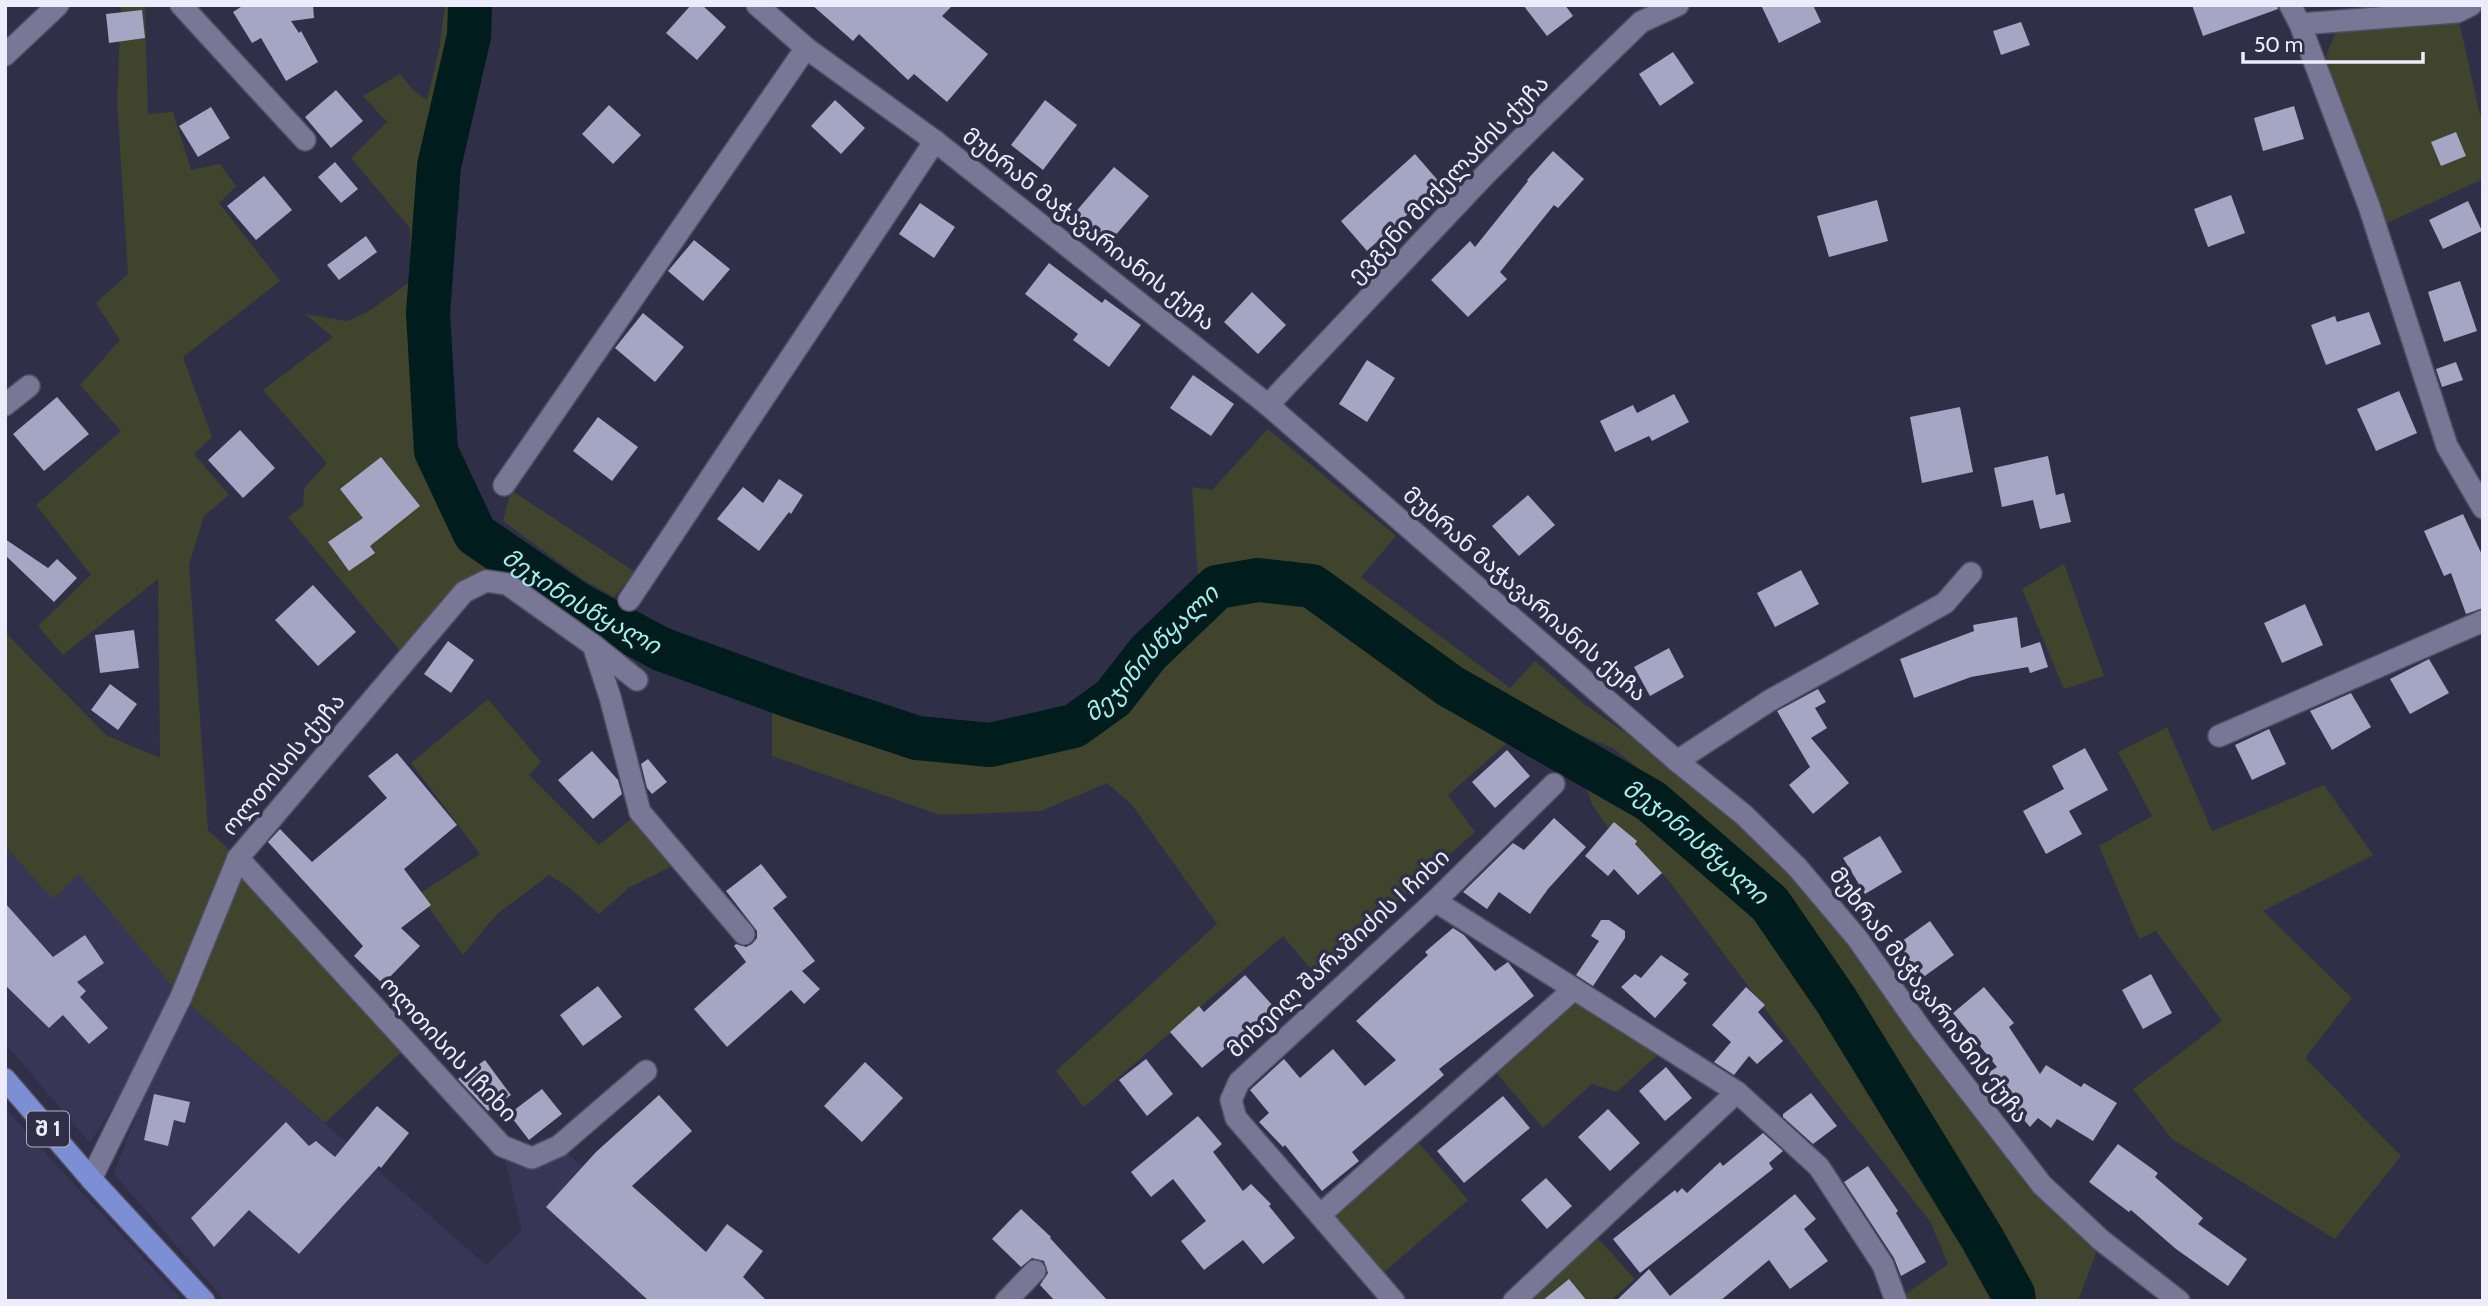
<svg xmlns="http://www.w3.org/2000/svg" width="2488" height="1306" font-family="Cabin,'Noto Sans Georgian',sans-serif">
	<style>
		.built { fill: #383656 }
		.green { fill: #40442c }
		.lines { fill: none; stroke-linecap: round; stroke-linejoin: round }
		.river { stroke: #011c1c; stroke-width: 44 }
		.building { fill: #a5a5c4 }
		.minor-casing { stroke: #4f4e63; stroke-width: 24 }
		.tertiary-casing { stroke: #4f4e63; stroke-width: 24 }
		.trunk-casing { stroke: #4f4e63; stroke-width: 24 }
		.minor { stroke: #787795; stroke-width: 21 }
		.tertiary { stroke: #787795; stroke-width: 21 }
		.trunk { stroke: #7c8ed4; stroke-width: 21 }
		.labels { text-anchor: middle; stroke-width: 7; stroke-linejoin: round; paint-order: stroke }
		.shield { fill: #2f2f48; stroke: #b3b3c7; stroke-width: 2 }
		.shield-label { font-size: 21px; font-weight: bold; fill: #ececfd }
		.street-label { font-size: 23px; fill: #ececfd; stroke: #2f2f48 }
		.water-label { font-size: 24px; font-style: italic; fill: #a4eeef; stroke: #2f2f48 }
	</style>
	<rect width="100%" height="100%" fill="#2f2f48"/>
	<g class="built">
		<polygon points="5,846 53,898 79,873 181,997 486,1265 522,1231 502,1146 532,1158 559,1146 738,1301 225,1301 114,1174 179,1002 90,1143 5,1043"/>
		<polygon points="5,1108 47,1155 183,1301 5,1301"/>
	</g>
	<g class="green">
		<polygon points="121,5 145,5 148,114 173,112 191,170 220,164 236,186 219,203 280,281 183,357 212,437 194,454 229,495 204,516 189,565 208,830 238,858 409,1045 325,1123 181,997 79,874 53,899 5,846 5,632 106,735 160,758 158,579 63,655 38,626 91,575 36,505 121,431 80,385 120,340 96,303 128,274 117,102"/>
		<polygon points="445,5 470,5 469,36 439,166 428,313 436,450 475,533 512,559 407,659 288,517 303,506 304,488 327,463 263,390 333,337 305,314 347,321 366,313 411,281 410,228 351,158 387,122 363,96 400,74 413,90 427,100 439,50"/>
		<polygon points="2457,12 2480,115 2483,115 2483,179 2376,228 2326,56 2336,32"/>
		<polygon points="1268,429 1396,536 1361,577 1510,688 1535,661 1584,704 1744,815 1921,1029 2101,1240 2078,1301 1896,1301 1948,1264 1930,1221 1829,1094 1666,877 1608,828 1592,804 1576,758 1651,801 1659,786 1613,748 1522,711 1328,581 1290,563 1247,566 1198,579 1192,487 1212,490"/>
		<polygon points="511,490 635,572 614,597 581,578 503,521"/>
		<polygon points="2064,564 2104,676 2064,689 2022,589"/>
		<polygon points="1258,580 1312,586 1450,686 1524,728 1448,795 1475,832 1315,974 1283,936 1084,1107 1056,1071 1217,924 1132,805 1107,783 1041,811 940,815 772,756 772,689 917,738 990,745 1074,726 1113,698 1149,653 1217,587"/>
		<polygon points="488,699 541,762 529,775 599,845 640,812 682,861 630,887 599,914 571,889 549,875 497,914 463,955 419,894 480,854 411,763"/>
		<polygon points="2167,727 2212,831 2324,785 2373,855 2263,911 2352,998 2305,1058 2401,1156 2335,1239 2172,1139 2133,1089 2222,1021 2156,931 2139,939 2099,846 2152,816 2118,752"/>
		<polygon points="1574,989 1666,1047 1617,1092 1592,1084 1543,1128 1489,1064"/>
		<polygon points="1411,1134 1468,1200 1376,1279 1320,1215"/>
		<polygon points="1590,1230 1635,1279 1610,1301 1514,1301"/>
	</g>
	<g class="lines">
		<path class="river" id="s1" d="M 470,5 L 469,36 L 439,166 L 428,313 L 436,451 L 475,534 L 574,602 L 661,649 L 793,697 L 917,738 L 990,745 L 1074,726 L 1113,698 L 1148,653 L 1217,587 L 1258,580 L 1312,586 L 1450,686 L 1651,801 L 1770,904 L 1836,1000 L 1982,1238 L 2013,1294 L 2014,1301"/>
	</g>
	<g class="building">
		<polygon points="244,5 313,5 314,18 291,21 299,33 301,31 318,62 286,81 261,38 252,43 233,12"/>
		<polygon points="691,5 702,5 726,27 697,60 666,33"/>
		<polygon points="812,5 953,5 942,16 988,54 947,102 914,74 908,80 859,34 853,41"/>
		<polygon points="1523,5 1565,5 1573,16 1547,36"/>
		<polygon points="1761,5 1813,5 1821,22 1779,43"/>
		<polygon points="2192,5 2277,5 2278,9 2203,36"/>
		<polygon points="142,10 145,38 109,43 106,14"/>
		<polygon points="2021,22 2030,45 2001,55 1993,31"/>
		<polygon points="1673,52 1694,83 1660,106 1639,74"/>
		<polygon points="336,90 363,121 331,148 305,117"/>
		<polygon points="835,100 865,128 841,154 811,126"/>
		<polygon points="1045,100 1077,125 1043,170 1011,145"/>
		<polygon points="609,105 641,135 613,164 582,134"/>
		<polygon points="2294,106 2304,139 2263,151 2254,118"/>
		<polygon points="211,107 230,138 198,157 179,126"/>
		<polygon points="2456,132 2466,156 2441,166 2431,142"/>
		<polygon points="1553,151 1584,179 1558,208 1554,205 1500,272 1507,279 1468,317 1431,280 1470,241 1475,247 1528,181 1527,180"/>
		<polygon points="1415,154 1441,184 1367,251 1341,221"/>
		<polygon points="335,162 358,189 341,203 318,177"/>
		<polygon points="1114,167 1149,196 1108,244 1073,215"/>
		<polygon points="264,176 292,210 256,240 227,206"/>
		<polygon points="2231,195 2245,233 2208,247 2194,209"/>
		<polygon points="1877,200 1888,241 1829,257 1817,216"/>
		<polygon points="2468,201 2482,231 2443,249 2429,220"/>
		<polygon points="920,203 955,227 934,258 899,234"/>
		<polygon points="366,236 377,252 339,280 327,265"/>
		<polygon points="694,240 730,269 703,301 668,271"/>
		<polygon points="1049,263 1102,303 1105,299 1141,325 1109,367 1073,340 1078,334 1025,294"/>
		<polygon points="2460,281 2477,331 2444,342 2428,292"/>
		<polygon points="1252,292 1286,325 1258,354 1224,322"/>
		<polygon points="2369,312 2381,344 2326,365 2311,325 2335,316 2337,322"/>
		<polygon points="643,313 684,347 655,382 615,348"/>
		<polygon points="1367,360 1395,378 1367,422 1339,404"/>
		<polygon points="2456,362 2463,380 2442,387 2436,369"/>
		<polygon points="1193,375 1234,404 1211,436 1170,408"/>
		<polygon points="2399,391 2417,433 2376,451 2357,409"/>
		<polygon points="1674,394 1689,422 1652,441 1649,436 1615,452 1600,421 1633,405 1637,413"/>
		<polygon points="57,397 89,434 44,471 13,434"/>
		<polygon points="1960,407 1973,472 1922,483 1910,417"/>
		<polygon points="598,417 638,447 612,481 573,451"/>
		<polygon points="240,430 275,468 243,498 208,460"/>
		<polygon points="2048,456 2056,495 2064,493 2071,522 2040,529 2033,500 2002,507 1994,468"/>
		<polygon points="381,457 420,506 370,546 375,553 349,571 328,542 363,518 340,489"/>
		<polygon points="779,479 803,495 791,514 789,512 759,551 717,519 743,487 763,503"/>
		<polygon points="1528,495 1555,525 1519,556 1492,526"/>
		<polygon points="2463,514 2483,557 2483,608 2466,614 2451,573 2444,576 2424,531"/>
		<polygon points="5,539 48,568 57,559 77,578 54,602 5,555"/>
		<polygon points="1801,570 1819,604 1775,627 1757,593"/>
		<polygon points="313,585 356,632 318,666 275,620"/>
		<polygon points="2305,604 2323,645 2282,663 2264,623"/>
		<polygon points="2017,617 2021,648 2040,642 2048,667 2030,673 2028,667 1971,677 1914,698 1900,659 1974,631 1973,625"/>
		<polygon points="134,630 139,668 100,673 95,635"/>
		<polygon points="448,641 474,660 451,693 424,674"/>
		<polygon points="1669,648 1684,677 1650,696 1634,667"/>
		<polygon points="2429,659 2449,693 2410,714 2390,679"/>
		<polygon points="110,684 137,704 118,730 91,710"/>
		<polygon points="1818,689 1826,702 1815,708 1827,728 1811,738 1849,783 1813,814 1789,785 1810,767 1777,711"/>
		<polygon points="2351,693 2371,727 2332,750 2310,711"/>
		<polygon points="2269,729 2286,764 2252,780 2235,745"/>
		<polygon points="2085,748 2108,790 2069,811 2082,834 2046,854 2023,811 2064,789 2052,766"/>
		<polygon points="1507,750 1530,776 1495,808 1472,782"/>
		<polygon points="592,751 618,780 622,794 593,819 558,780"/>
		<polygon points="397,753 457,825 404,869 431,905 401,928 420,946 383,984 354,956 363,946 268,842 280,829 312,862 387,798 368,776"/>
		<polygon points="648,759 667,782 652,794 647,788 641,764"/>
		<polygon points="1554,818 1586,847 1548,889 1530,914 1499,892 1487,909 1463,892 1513,843 1524,850"/>
		<polygon points="1614,822 1637,841 1635,844 1662,873 1638,895 1614,869 1608,876 1585,856"/>
		<polygon points="1880,836 1902,872 1865,894 1843,858"/>
		<polygon points="761,864 787,897 773,908 815,961 802,971 820,989 804,1004 791,990 727,1047 694,1009 746,962 734,946 736,944 746,947 752,944 757,938 757,931 726,891"/>
		<polygon points="5,903 53,957 85,935 104,963 77,982 86,991 80,997 108,1028 89,1044 63,1015 49,1028 5,985"/>
		<polygon points="1601,920 1609,920 1625,931 1625,938 1593,986 1576,975 1599,941 1591,936"/>
		<polygon points="1930,921 1954,955 1922,978 1898,944"/>
		<polygon points="1453,928 1464,935 1495,971 1508,962 1534,996 1439,1069 1444,1075 1352,1152 1359,1161 1322,1191 1285,1145 1283,1147 1259,1122 1269,1113 1250,1090 1284,1059 1300,1078 1333,1049 1365,1086 1396,1060 1356,1021 1428,955 1425,952"/>
		<polygon points="1661,955 1689,974 1683,980 1687,983 1655,1018 1621,987 1635,974 1641,978"/>
		<polygon points="2151,974 2172,1013 2143,1029 2122,990"/>
		<polygon points="1245,975 1274,1007 1202,1068 1170,1032 1199,1006 1204,1012"/>
		<polygon points="598,986 622,1017 583,1046 560,1015"/>
		<polygon points="1746,987 1765,1005 1758,1012 1783,1041 1757,1064 1749,1056 1734,1075 1714,1062 1731,1042 1712,1025"/>
		<polygon points="1984,987 2014,1023 2009,1027 2040,1074 2046,1065 2081,1087 2084,1083 2117,1103 2093,1141 2057,1119 2051,1128 2038,1118 2030,1127 2001,1093 1988,1073 1997,1067 1953,1013"/>
		<polygon points="1146,1059 1173,1094 1147,1116 1119,1080"/>
		<polygon points="485,1060 511,1095 488,1111 458,1079"/>
		<polygon points="865,1062 903,1098 862,1142 824,1106"/>
		<polygon points="1666,1067 1692,1098 1665,1121 1639,1091"/>
		<polygon points="542,1089 562,1114 529,1140 509,1114"/>
		<polygon points="1811,1093 1837,1126 1813,1144 1783,1117 1783,1114"/>
		<polygon points="154,1094 190,1102 185,1123 174,1120 168,1146 144,1140"/>
		<polygon points="659,1095 692,1131 632,1186 706,1252 727,1224 763,1251 743,1277 767,1301 649,1301 546,1207 596,1152"/>
		<polygon points="1503,1096 1530,1128 1464,1183 1437,1151"/>
		<polygon points="377,1106 409,1133 381,1168 379,1166 299,1254 249,1210 214,1247 191,1218 286,1122 309,1146 316,1141 335,1157"/>
		<polygon points="1608,1109 1640,1143 1610,1171 1578,1137"/>
		<polygon points="1198,1116 1222,1144 1213,1152 1243,1191 1251,1184 1271,1204 1269,1206 1295,1238 1263,1264 1243,1240 1204,1270 1181,1241 1206,1221 1173,1179 1151,1197 1131,1172"/>
		<polygon points="1763,1133 1783,1151 1769,1163 1773,1169 1640,1273 1613,1239 1675,1190 1677,1193 1682,1188 1687,1193 1720,1162 1723,1166"/>
		<polygon points="2118,1144 2158,1173 2155,1177 2203,1218 2198,1224 2247,1259 2228,1286 2176,1249 2131,1210 2129,1212 2089,1182"/>
		<polygon points="1868,1166 1898,1211 1896,1213 1926,1262 1901,1276 1894,1258 1844,1182"/>
		<polygon points="1546,1178 1572,1206 1547,1229 1521,1200"/>
		<polygon points="1795,1194 1816,1219 1804,1229 1828,1261 1790,1289 1769,1260 1720,1301 1616,1301 1649,1269 1670,1296"/>
		<polygon points="1021,1209 1051,1237 1050,1238 1108,1301 1055,1301 1040,1285 1048,1273 1044,1261 1032,1258 1021,1267 992,1239"/>
		<polygon points="1569,1279 1587,1301 1542,1301"/>
	</g>
	<g class="lines">
		<defs>
			<g id="minor">
				<polyline points="181,5 305,140"/>
				<polyline points="2290,5 2300,24 2369,206 2447,446 2483,508"/>
				<polyline points="2300,24 2457,12 2471,5"/>
				<polyline points="5,55 58,5"/>
				<polyline points="5,405 29,386"/>
				<polyline points="1268,405 1483,177 1536,124 1641,22 1678,5"/>
				<polyline points="504,485 806,48"/>
				<polyline points="629,600 935,141"/>
				<polyline points="593,645 610,697 640,812 744,934"/>
				<polyline points="2219,736 2483,621"/>
				<polyline points="1677,761 1769,701 1945,603 1971,573"/>
				<polyline points="238,858 502,1146 532,1158 559,1146 646,1071"/>
				<polyline points="1435,901 1737,1092 1819,1167 1883,1265 1896,1301"/>
				<polyline points="91,1179 181,997 238,858 464,592 486,581 507,584 593,645 637,680"/>
				<polyline points="1320,1215 1574,989"/>
				<polyline points="1006,1301 1035,1271"/>
				<polyline points="1394,1301 1236,1118 1231,1100 1239,1082 1435,901 1554,784"/>
				<polyline points="1514,1301 1737,1092"/>
			</g>
			<polyline id="tertiary" points="757,5 806,48 935,141 1268,405 1677,761 1744,815 1797,867 1857,938 1921,1029 2042,1185 2101,1240 2179,1301"/>
			<polyline id="trunk" points="5,1079 91,1179 204,1301"/>
		</defs>
		<use href="#minor" class="minor-casing"/>
		<use href="#tertiary" class="tertiary-casing"/>
		<use href="#trunk" class="trunk-casing"/>
		<use href="#minor" class="minor"/>
		<use href="#tertiary" class="tertiary"/>
		<use href="#trunk" class="trunk"/>
	</g>
	<g class="labels">
		<rect class="shield" x="27" y="1111.5" width="42" height="35" rx="5"/>
		<g class="shield-label">
			<text x="48" y="1136">შ 1</text>
		</g>
		<g class="street-label">
			<text transform="translate(1448 179) rotate(-46)" y="8">ევგენი მიქელაძის ქუჩა</text>
			<text transform="translate(1089 229) rotate(38)" y="8">მუხრან მაჭავარიანის ქუჩა</text>
			<text transform="translate(1525 594) rotate(41)" y="8">მუხრან მაჭავარიანის ქუჩა</text>
			<text transform="translate(283 764) rotate(-50)" y="8">ოლთისის ქუჩა</text>
			<text transform="translate(1338 953) rotate(-43)" y="8">მიხეილ შარაშიძის I ჩიხი</text>
			<text transform="translate(1929 995) rotate(53)" y="8">მუხრან მაჭავარიანის ქუჩა</text>
			<text transform="translate(449 1049) rotate(47)" y="8">ოლთისის I ჩიხი</text>
		</g>
		<g class="water-label">
			<text dy="8" stroke="none"><textPath href="#s1" startOffset="668">მეჯინისწყალი</textPath></text>
			<text dy="8" stroke="none"><textPath href="#s1" startOffset="1298">მეჯინისწყალი</textPath></text>
			<text dy="8" stroke="none"><textPath href="#s1" startOffset="1950">მეჯინისწყალი</textPath></text>
		</g>
	</g>
	<rect width="2488" height="1306" fill="none" stroke="#ececfd" stroke-width="14"/>
	<path d="M2243 52v10h180v-10" fill="none" stroke="#ececfd" stroke-width="3.5"/>
	<text x="2254" y="52" font-size="21" fill="#ececfd" stroke="#2f2f48" stroke-width="5" paint-order="stroke">50 m</text>
</svg>
